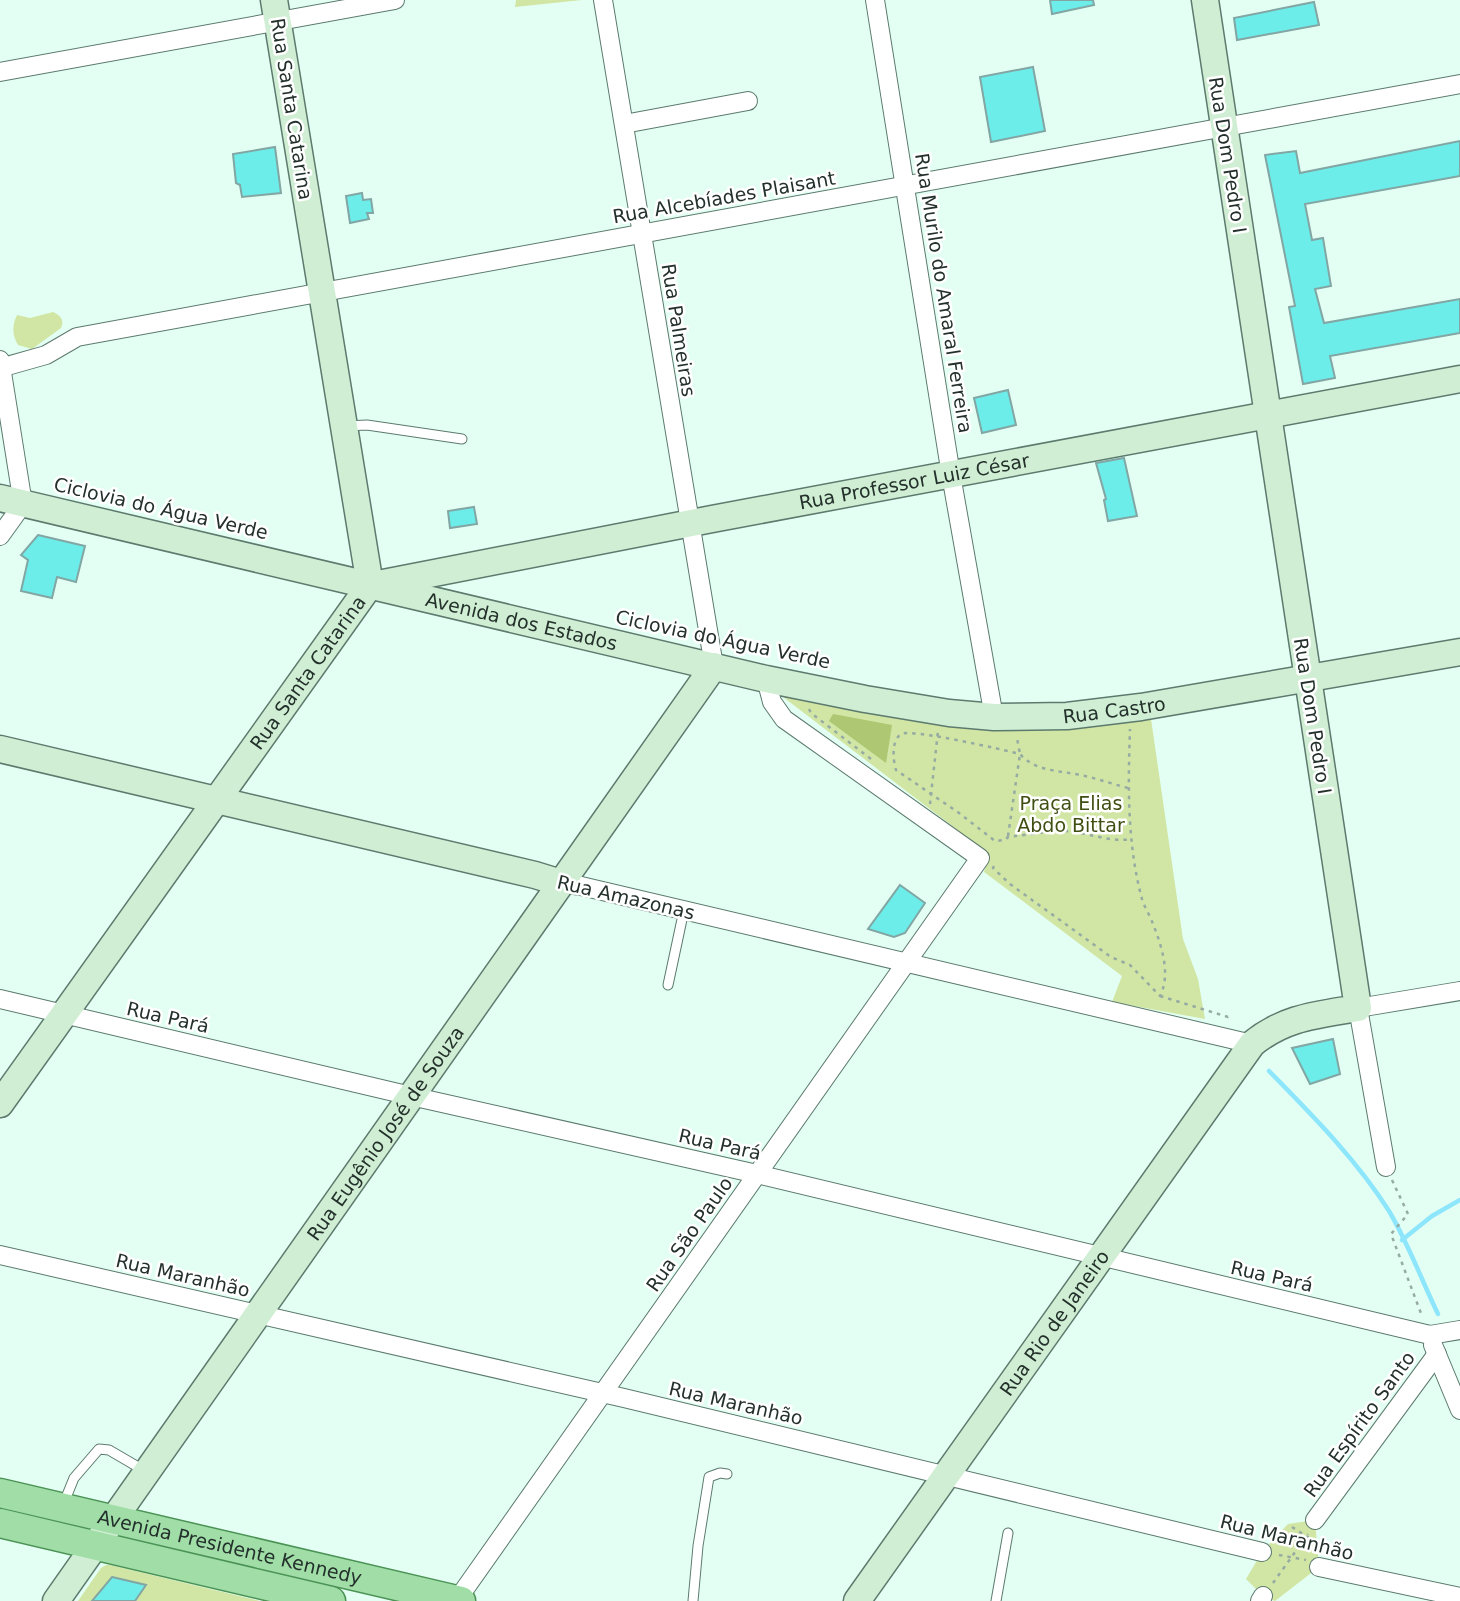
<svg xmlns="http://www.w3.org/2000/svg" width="1460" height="1601" font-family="'DejaVu Sans',sans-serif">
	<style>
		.green { fill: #d1e6a4 }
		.forest { fill: #adc772 }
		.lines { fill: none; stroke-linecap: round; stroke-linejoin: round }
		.stream { stroke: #8de6fc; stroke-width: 4.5 }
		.building { fill: #6dede9; stroke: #81a6a4; stroke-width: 2 }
		.lane-casing { stroke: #5c7a6e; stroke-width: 11 }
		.street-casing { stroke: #5c7a6e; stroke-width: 20 }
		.secondary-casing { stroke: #5c7a6e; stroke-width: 29 }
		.primary-casing { stroke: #4b9255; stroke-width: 31 }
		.path { stroke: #96aba2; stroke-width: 2.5; stroke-dasharray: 3.5 5; stroke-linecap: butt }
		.lane { stroke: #fff; stroke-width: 9 }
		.street { stroke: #fff; stroke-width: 18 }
		.secondary { stroke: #d0eed3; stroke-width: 26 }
		.primary { stroke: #a0dda7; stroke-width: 28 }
		.labels { text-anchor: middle; stroke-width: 5; stroke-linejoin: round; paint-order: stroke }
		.street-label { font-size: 19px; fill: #23302b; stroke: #fff }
		.park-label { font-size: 19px; fill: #3f4e11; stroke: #fff }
	</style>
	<rect width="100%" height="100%" fill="#e3fff3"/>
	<g class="green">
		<polygon points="516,0 582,0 515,7"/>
		<path d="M 53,312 C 60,315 65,320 61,328 L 32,349 L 18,345 C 12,335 12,325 17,315 L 30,318 Z"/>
		<polygon points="783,697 1011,723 1151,719 1183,939 1198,979 1205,1019 1112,1002 1122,976 984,872 988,856 981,848"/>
		<polygon points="1315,1520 1319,1567 1275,1601 1263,1596 1246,1579 1262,1552 1288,1524"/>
		<polygon points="106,1565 110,1565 260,1601 78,1601 101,1568"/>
	</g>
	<polygon class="forest" points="833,714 892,725 886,763 829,721"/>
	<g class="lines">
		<g class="stream">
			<path d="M 1269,1071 C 1312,1115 1356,1159 1389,1211 C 1408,1243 1422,1281 1438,1314"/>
			<polyline points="1402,1240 1432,1216 1460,1200"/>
		</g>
	</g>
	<g class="building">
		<polygon points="1050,0 1093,0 1094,5 1052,14"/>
		<polygon points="1314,2 1319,25 1237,40 1234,18"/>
		<polygon points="1033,67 1045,131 991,142 980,77"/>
		<polygon points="1460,141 1460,176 1305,204 1312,240 1323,238 1331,286 1315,289 1324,323 1460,299 1460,333 1330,356 1335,378 1303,384 1289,307 1295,306 1265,155 1296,151 1300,173"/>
		<polygon points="275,147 281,193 242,197 240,185 236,183 233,154"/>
		<polygon points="362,193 363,200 371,199 373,213 367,213 369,219 350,223 346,196"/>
		<polygon points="1008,390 1016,425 982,433 974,398"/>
		<polygon points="1124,458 1137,516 1108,521 1104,500 1106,499 1096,463"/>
		<polygon points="474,507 477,524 450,528 448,511"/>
		<polygon points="38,535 85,546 76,582 57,577 52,598 21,591 28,560 21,555"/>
		<polygon points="900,885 925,903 905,933 894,937 868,929"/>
		<polygon points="1333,1039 1340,1074 1310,1084 1292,1048"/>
		<polygon points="112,1577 146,1585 135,1601 92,1601"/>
	</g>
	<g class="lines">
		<defs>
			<g id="lane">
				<polyline points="346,426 367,425 462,439"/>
				<polyline points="668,985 684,910"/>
				<polyline points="63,1505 74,1478 99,1449 109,1450 145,1471"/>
				<polyline points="693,1601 698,1546 709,1477 720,1473 727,1474"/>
				<polyline points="996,1601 1008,1533"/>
			</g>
			<g id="street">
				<polyline points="603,0 714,666"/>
				<polyline points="875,0 951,475 994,717"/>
				<polyline points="0,72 395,0"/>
				<polyline points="624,124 748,101"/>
				<polyline points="0,360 23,504 0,536"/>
				<polyline points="0,368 46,355 77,337 1460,84"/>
				<polyline points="561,883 581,886 1252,1044"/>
				<polyline points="0,999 411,1096 757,1174 1430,1335 1460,1330"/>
				<polyline points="1386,1167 1358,1008 1460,991"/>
				<polyline points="0,1255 624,1398 1262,1552"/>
				<polyline points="1433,1345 1460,1410"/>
				<polyline points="1315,1520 1437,1354"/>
				<polyline points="1319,1567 1460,1597"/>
				<polyline points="457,1600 980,858 784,719 772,702 766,679"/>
				<polyline points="1260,1601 1263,1596"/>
			</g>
			<g id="secondary">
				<path id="s1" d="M 0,498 L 766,679 L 865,699 L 949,713 L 994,717 L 1067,716 L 1141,707 L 1460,652"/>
				<path id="s2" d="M 378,584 L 712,519 L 1460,379"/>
				<polyline points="0,749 535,875 561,883"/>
				<path id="s3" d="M 0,1104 L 370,585 L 274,0"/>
				<path id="s4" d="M 56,1601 L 714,666"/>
				<path id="s5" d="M 857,1601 L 1252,1044 C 1285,1017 1317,1015 1358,1008 L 1205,0"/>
			</g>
			<g id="primary">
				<path id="s6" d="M 0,1493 L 461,1601"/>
				<polyline points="0,1523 331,1601"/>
			</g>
		</defs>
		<use href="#lane" class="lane-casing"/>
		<use href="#street" class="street-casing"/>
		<use href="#secondary" class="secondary-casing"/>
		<use href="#primary" class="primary-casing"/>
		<g class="path">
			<polyline points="809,709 811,713 871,759"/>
			<path d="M 1128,788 C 1112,784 1096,778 1080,775 C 1058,770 1036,772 1020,754 C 1004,750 910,728 901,734 C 891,741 893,760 896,770 L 959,813 L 995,841 L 1005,840 L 1008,837 C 1026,835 1046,831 1065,831 C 1088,832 1109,843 1132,839"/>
			<polyline points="930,804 938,731"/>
			<polyline points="1008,836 1020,754 1017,738"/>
			<path d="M 994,866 L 993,868 L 1010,884 L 1111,957 L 1130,965 L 1160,996 C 1172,973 1160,941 1151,919 C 1148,912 1144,906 1142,899 C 1127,844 1128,785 1130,729"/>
			<polyline points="1160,996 1228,1017 1232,1015"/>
			<polyline points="1392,1180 1408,1214 1391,1234 1422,1316"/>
			<polyline points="1292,1527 1314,1541"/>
			<polyline points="1279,1555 1306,1560"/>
			<polyline points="1273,1583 1308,1534"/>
		</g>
		<use href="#lane" class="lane"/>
		<use href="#street" class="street"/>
		<use href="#secondary" class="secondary"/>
		<use href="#primary" class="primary"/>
	</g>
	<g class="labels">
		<g class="street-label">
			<text transform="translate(292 109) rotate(81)" y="7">Rua Santa Catarina</text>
			<text transform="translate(1228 155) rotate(81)" y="7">Rua Dom Pedro I</text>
			<text transform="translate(724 197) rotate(-10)" y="7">Rua Alcebíades Plaisant</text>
			<text transform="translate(944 293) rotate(81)" y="7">Rua Murilo do Amaral Ferreira</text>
			<text transform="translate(679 330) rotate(81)" y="7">Rua Palmeiras</text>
			<text dy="7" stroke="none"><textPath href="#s2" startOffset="546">Rua Professor Luiz César</textPath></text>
			<text transform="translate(161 508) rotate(13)" y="7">Ciclovia do Água Verde</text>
			<text dy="7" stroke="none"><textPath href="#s1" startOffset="536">Avenida dos Estados</textPath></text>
			<text transform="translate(723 639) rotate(12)" y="7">Ciclovia do Água Verde</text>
			<text dy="7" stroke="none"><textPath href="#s3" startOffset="530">Rua Santa Catarina</textPath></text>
			<text dy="7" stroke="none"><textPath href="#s1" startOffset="1139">Rua Castro</textPath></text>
			<text transform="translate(1313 716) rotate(81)" y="7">Rua Dom Pedro I</text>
			<text transform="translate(626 897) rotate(13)" y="7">Rua Amazonas</text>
			<text transform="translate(168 1017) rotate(13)" y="7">Rua Pará</text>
			<text dy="7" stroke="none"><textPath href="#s4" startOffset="572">Rua Eugênio José de Souza</textPath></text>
			<text transform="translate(720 1144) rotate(13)" y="7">Rua Pará</text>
			<text transform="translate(689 1234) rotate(-55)" y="7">Rua São Paulo</text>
			<text transform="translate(183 1275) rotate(13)" y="7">Rua Maranhão</text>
			<text transform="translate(1272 1276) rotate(13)" y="7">Rua Pará</text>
			<text dy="7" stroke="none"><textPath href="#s5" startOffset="341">Rua Rio de Janeiro</textPath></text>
			<text transform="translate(736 1403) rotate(13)" y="7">Rua Maranhão</text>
			<text transform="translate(1359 1424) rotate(-54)" y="7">Rua Espírito Santo</text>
			<text transform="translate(1287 1537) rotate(14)" y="7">Rua Maranhão</text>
			<text dy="7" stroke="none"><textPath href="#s6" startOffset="236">Avenida Presidente Kennedy</textPath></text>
		</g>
		<g class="park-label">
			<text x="1071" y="810">Praça Elias<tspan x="1071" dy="22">Abdo Bittar</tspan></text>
		</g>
	</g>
</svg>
